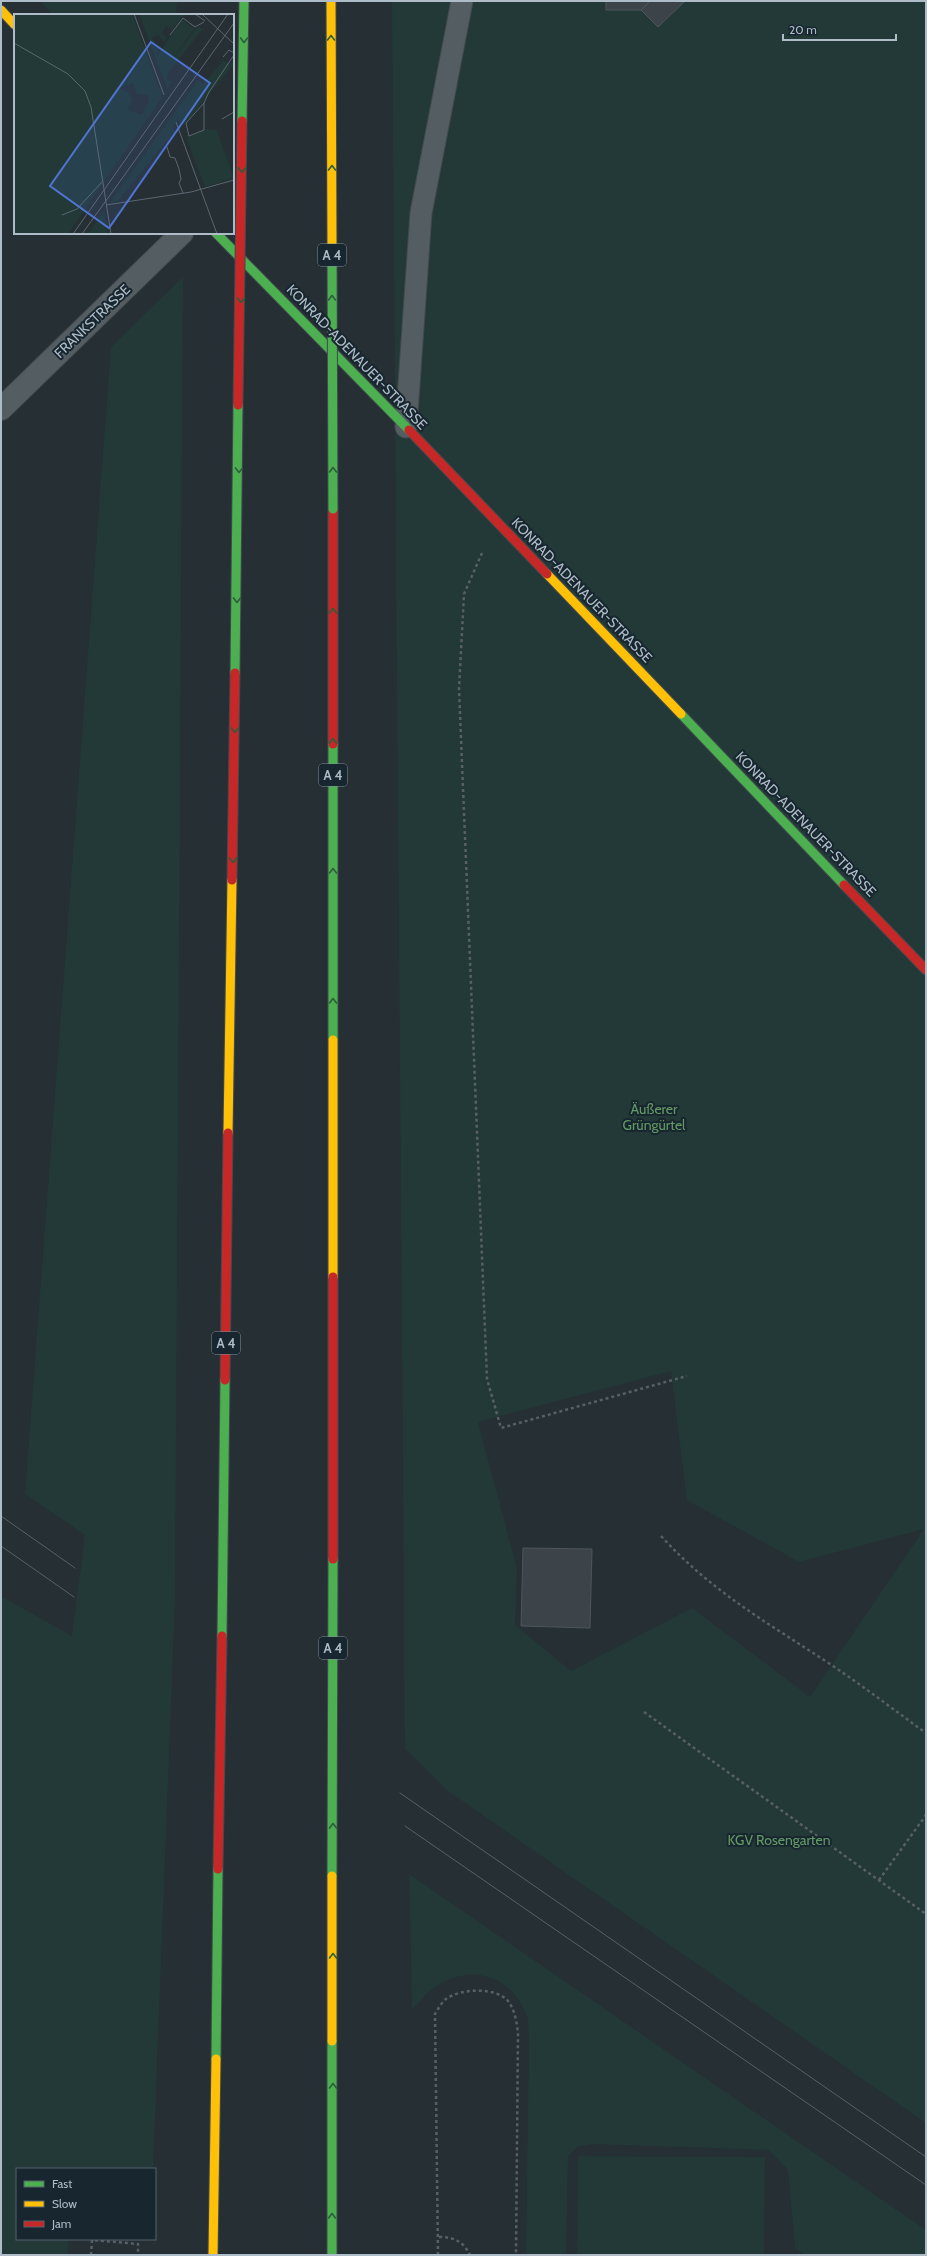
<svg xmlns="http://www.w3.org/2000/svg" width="927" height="2256" font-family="Cabin,sans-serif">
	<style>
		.green { fill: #223938; fill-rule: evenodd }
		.building { fill: #3c4449; stroke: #4c565c }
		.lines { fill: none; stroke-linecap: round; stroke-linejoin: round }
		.lane-casing { stroke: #434a4e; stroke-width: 23 }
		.street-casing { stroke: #434a4e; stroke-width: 24 }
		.fast-casing { stroke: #434a4e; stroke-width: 11 }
		.slow-casing { stroke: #434a4e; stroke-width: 11 }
		.jam-casing { stroke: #434a4e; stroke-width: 11 }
		.path { stroke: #586065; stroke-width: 2.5; stroke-dasharray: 3 3; stroke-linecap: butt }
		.lane { stroke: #545d62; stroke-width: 21 }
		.street { stroke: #545d62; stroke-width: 22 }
		.fast { stroke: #4caf50; stroke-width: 9 }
		.slow { stroke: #ffc107; stroke-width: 9 }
		.jam { stroke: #c62828; stroke-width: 9 }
		.tram { stroke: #586066; stroke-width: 1 }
		.fast-bridge-casing { stroke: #414a50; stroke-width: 11; stroke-linecap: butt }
		.slow-bridge-casing { stroke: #414a50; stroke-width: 11; stroke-linecap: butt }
		.jam-bridge-casing { stroke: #414a50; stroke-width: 11; stroke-linecap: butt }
		.fast-bridge { stroke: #4caf50; stroke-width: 9 }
		.slow-bridge { stroke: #ffc107; stroke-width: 9 }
		.jam-bridge { stroke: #c62828; stroke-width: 9 }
		.oneway { stroke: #2d5d3c }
		.labels { text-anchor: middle; stroke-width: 4; stroke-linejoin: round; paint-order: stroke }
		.shield { fill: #18262f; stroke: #808f99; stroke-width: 1 }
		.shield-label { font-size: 13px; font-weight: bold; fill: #adbcc7 }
		.street-label { font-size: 14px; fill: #adbcc7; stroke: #18262f }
		.park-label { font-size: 14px; fill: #639964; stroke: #18262f }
		.inset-road { fill: none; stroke: #5b676f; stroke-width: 1 }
		.view { fill: #4f74d2; fill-opacity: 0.15; stroke: #4f74d2; stroke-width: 2 }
		.inset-edge { fill: none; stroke: #adbcc7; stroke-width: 2 }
	</style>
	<rect width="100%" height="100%" fill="#252f34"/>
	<g class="green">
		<polygon points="40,1 177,1 176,15 53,15"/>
		<path d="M 392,1 L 926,1 L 926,2123 L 448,1791 L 405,1749 ZM 671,1371 L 687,1500 L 799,1562 L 924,1529 L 810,1697 L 692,1608 L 571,1671 L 515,1625 L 517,1568 L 478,1422 Z"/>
		<polygon points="183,277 175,1600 153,2169 17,2169 17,2239 69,2239 67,2255 1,2255 1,1596 72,1636 85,1535 25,1494 111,347"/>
		<path d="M 409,1874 L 926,2230 L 926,2255 L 805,2255 L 795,2248 L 788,2170 L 769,2150 L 592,2144 L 577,2147 L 568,2156 L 566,2255 L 526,2255 L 529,2038 C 528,2030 529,2018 525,2011 C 506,1972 467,1964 432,1989 C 425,1995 419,2003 412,2009 Z"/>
		<polygon points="578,2156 765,2157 764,2255 577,2255"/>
	</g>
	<g class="building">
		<polygon points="606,1 650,1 641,10 606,10"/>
		<polygon points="650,1 685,1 658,27 641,10"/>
		<polygon points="523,1548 592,1549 590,1628 521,1626"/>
	</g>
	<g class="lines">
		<defs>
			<polyline id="lane" points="406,427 421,213 462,1"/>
			<polyline id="street" points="1,409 182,233"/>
			<g id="fast">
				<polyline points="216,233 409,430"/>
				<polyline points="681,714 844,885"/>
				<polyline points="333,744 333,1040"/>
			</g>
			<g id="slow">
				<polyline points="1,10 15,25"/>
				<polyline points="547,574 681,714"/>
			</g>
			<g id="jam">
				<polyline points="409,430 547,574"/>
				<polyline points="333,509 333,744"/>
				<polyline points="844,885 926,970"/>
			</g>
		</defs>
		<use href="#lane" class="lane-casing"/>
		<use href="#street" class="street-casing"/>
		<use href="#fast" class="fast-casing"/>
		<use href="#slow" class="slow-casing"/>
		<use href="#jam" class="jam-casing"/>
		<g class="path">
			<polyline points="482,553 464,594 459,689 487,1379 501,1428 687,1376"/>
			<path d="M 661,1536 C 712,1592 768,1623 830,1664 C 863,1686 894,1710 926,1733"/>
			<polyline points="644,1712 926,1914"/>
			<polyline points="879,1880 926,1815"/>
			<path d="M 439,2237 C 454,2237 463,2241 470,2255"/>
			<polyline points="91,2255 92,2240 138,2244 138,2255"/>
			<path d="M 438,2255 L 435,2014 C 438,2009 442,2002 446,1999 C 461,1988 496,1987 508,2001 C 515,2010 517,2023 518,2034 L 516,2255"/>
		</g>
		<use href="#lane" class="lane"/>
		<use href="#street" class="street"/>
		<use href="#fast" class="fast"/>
		<use href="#slow" class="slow"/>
		<use href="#jam" class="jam"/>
		<g class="tram">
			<polyline points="1,1516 75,1568"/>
			<polyline points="1,1546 74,1597"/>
			<polyline points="400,1793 926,2157"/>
			<polyline points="405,1826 926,2185"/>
		</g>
		<defs>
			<g id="fast-bridge">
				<polyline points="242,121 244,1"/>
				<polyline points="332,248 333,509"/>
				<polyline points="235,673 238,405"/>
				<polyline points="222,1636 225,1380"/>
				<polyline points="332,1876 333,1559"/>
				<polyline points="216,2059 218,1869"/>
				<polyline points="332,2255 332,2041"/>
			</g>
			<g id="slow-bridge">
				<polyline points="331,1 332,248"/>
				<polyline points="228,1133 232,880"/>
				<polyline points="333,1277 333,1040"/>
				<polyline points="332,2041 332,1876"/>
				<polyline points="213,2255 216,2059"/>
			</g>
			<g id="jam-bridge">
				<polyline points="238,405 242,121"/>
				<polyline points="232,880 235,673"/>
				<polyline points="225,1380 228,1133"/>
				<polyline points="333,1559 333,1277"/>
				<polyline points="218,1869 222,1636"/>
			</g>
		</defs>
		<use href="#fast-bridge" class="fast-bridge-casing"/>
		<use href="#slow-bridge" class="slow-bridge-casing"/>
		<use href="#jam-bridge" class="jam-bridge-casing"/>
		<use href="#fast-bridge" class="fast-bridge"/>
		<use href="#slow-bridge" class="slow-bridge"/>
		<use href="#jam-bridge" class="jam-bridge"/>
	</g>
	<defs><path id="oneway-chevron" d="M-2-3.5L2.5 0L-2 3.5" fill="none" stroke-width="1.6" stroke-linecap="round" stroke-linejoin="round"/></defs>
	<g class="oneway">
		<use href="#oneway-chevron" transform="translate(331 38) rotate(-90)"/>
		<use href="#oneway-chevron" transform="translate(244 40) rotate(91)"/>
		<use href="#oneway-chevron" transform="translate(332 168) rotate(-90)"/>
		<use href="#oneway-chevron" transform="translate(242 170) rotate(91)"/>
		<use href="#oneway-chevron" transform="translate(332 298) rotate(-90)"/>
		<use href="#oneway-chevron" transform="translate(241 300) rotate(91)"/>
		<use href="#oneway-chevron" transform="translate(239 470) rotate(91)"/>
		<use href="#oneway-chevron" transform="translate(333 470) rotate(-90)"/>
		<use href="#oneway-chevron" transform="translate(237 600) rotate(91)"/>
		<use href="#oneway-chevron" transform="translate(333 611) rotate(-90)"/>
		<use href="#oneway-chevron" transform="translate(235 730) rotate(91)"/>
		<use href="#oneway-chevron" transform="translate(333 741) rotate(-90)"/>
		<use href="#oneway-chevron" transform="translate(233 860) rotate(91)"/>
		<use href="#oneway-chevron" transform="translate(333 871) rotate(-90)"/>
		<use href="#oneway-chevron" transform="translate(333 1001) rotate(-90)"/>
		<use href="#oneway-chevron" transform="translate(333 1826) rotate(-90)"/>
		<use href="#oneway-chevron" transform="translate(333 1956) rotate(-90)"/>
		<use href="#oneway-chevron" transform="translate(333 2086) rotate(-90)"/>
		<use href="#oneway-chevron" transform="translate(332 2216) rotate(-90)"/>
	</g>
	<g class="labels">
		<g class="shield">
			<rect x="318" y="244" width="28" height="22" rx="3"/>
			<rect x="319" y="764" width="28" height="22" rx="3"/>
			<rect x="212" y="1332" width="28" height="22" rx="3"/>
			<rect x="319" y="1637" width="28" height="22" rx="3"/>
		</g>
		<g class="shield-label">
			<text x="332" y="260">A 4</text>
			<text x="333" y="780">A 4</text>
			<text x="226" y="1348">A 4</text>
			<text x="333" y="1653">A 4</text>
		</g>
		<g class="street-label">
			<text transform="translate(92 321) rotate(-44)" y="5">FRANKSTRASSE</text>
			<text transform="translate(357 357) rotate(46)" y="5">KONRAD-ADENAUER-STRASSE</text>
			<text transform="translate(582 590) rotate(46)" y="5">KONRAD-ADENAUER-STRASSE</text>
			<text transform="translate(806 824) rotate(46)" y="5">KONRAD-ADENAUER-STRASSE</text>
		</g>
		<g class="park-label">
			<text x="654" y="1114">Äußerer<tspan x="654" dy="16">Grüngürtel</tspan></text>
			<text x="779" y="1845">KGV Rosengarten</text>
		</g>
	</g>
	<g transform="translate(14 14)">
		<rect width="220" height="220" fill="#252f34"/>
		<path d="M 0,0 L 118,0 L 147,79 L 148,84 L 54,220 L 0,220 ZM 119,69 L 123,80 L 134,81 L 135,87 L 128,101 L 114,96 L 119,87 L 114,78 L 105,74 ZM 125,0 L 170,0 L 158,16 L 152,12 L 148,19 L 153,24 L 150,28 L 144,21 L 138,24 L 145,34 L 143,42 L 168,6 L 180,15 L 155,50 L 144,42 L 155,50 L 181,16 L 186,13 L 189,15 L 153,60 L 153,66 L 159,67 L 153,75 ZM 209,47 L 220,50 L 168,113 L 164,106 L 159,112 L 161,117 L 104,187 L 96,188 L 184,66 L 189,70 ZM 193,115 L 203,116 L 220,164 L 191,173 L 172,123 ZM 90,197 L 94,220 L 74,220 L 83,207 Z" fill="#223938" fill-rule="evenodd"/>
		<path d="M 205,0 L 220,1 L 220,18 L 203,4 Z" fill="#252f34"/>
		<path class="inset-road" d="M 120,0 L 150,81M 181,0 L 191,7M 188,0 L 220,30M 156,21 L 169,4 L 181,13 L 190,8M 0,29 L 54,60 L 71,77 L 77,93 L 97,220M 209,43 L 215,36 L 220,39M 190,89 L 172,109 L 175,122 L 190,116 L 190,89 L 195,78 L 220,41M 208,105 L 220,98M 162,108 L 203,220M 153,133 L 156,143 L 161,144 L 165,155 L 167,165 L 165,169 L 169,179M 92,191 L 177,178 L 220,166M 48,201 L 63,195 L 88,168M 59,220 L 214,0M 68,220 L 220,9"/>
		<path class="view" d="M 137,28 L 196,69 L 95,214 L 36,172 Z"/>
		<rect width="220" height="220" class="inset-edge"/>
	</g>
	<rect width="927" height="2256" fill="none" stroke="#adbcc7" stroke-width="4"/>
	<rect x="16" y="2168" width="140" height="72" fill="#18262f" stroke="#54626c"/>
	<rect x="24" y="2181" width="20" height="6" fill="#4caf50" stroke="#54626c"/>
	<text x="52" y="2188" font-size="12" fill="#adbcc7">Fast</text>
	<rect x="24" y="2201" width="20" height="6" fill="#ffc107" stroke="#54626c"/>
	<text x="52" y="2208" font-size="12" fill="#adbcc7">Slow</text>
	<rect x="24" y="2221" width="20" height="6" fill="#c62828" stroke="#54626c"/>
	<text x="52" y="2228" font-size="12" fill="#adbcc7">Jam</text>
	<path d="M783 34v6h113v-6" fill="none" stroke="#adbcc7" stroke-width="2"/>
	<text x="789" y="34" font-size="12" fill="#adbcc7" stroke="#18262f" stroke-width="3" paint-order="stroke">20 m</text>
</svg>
